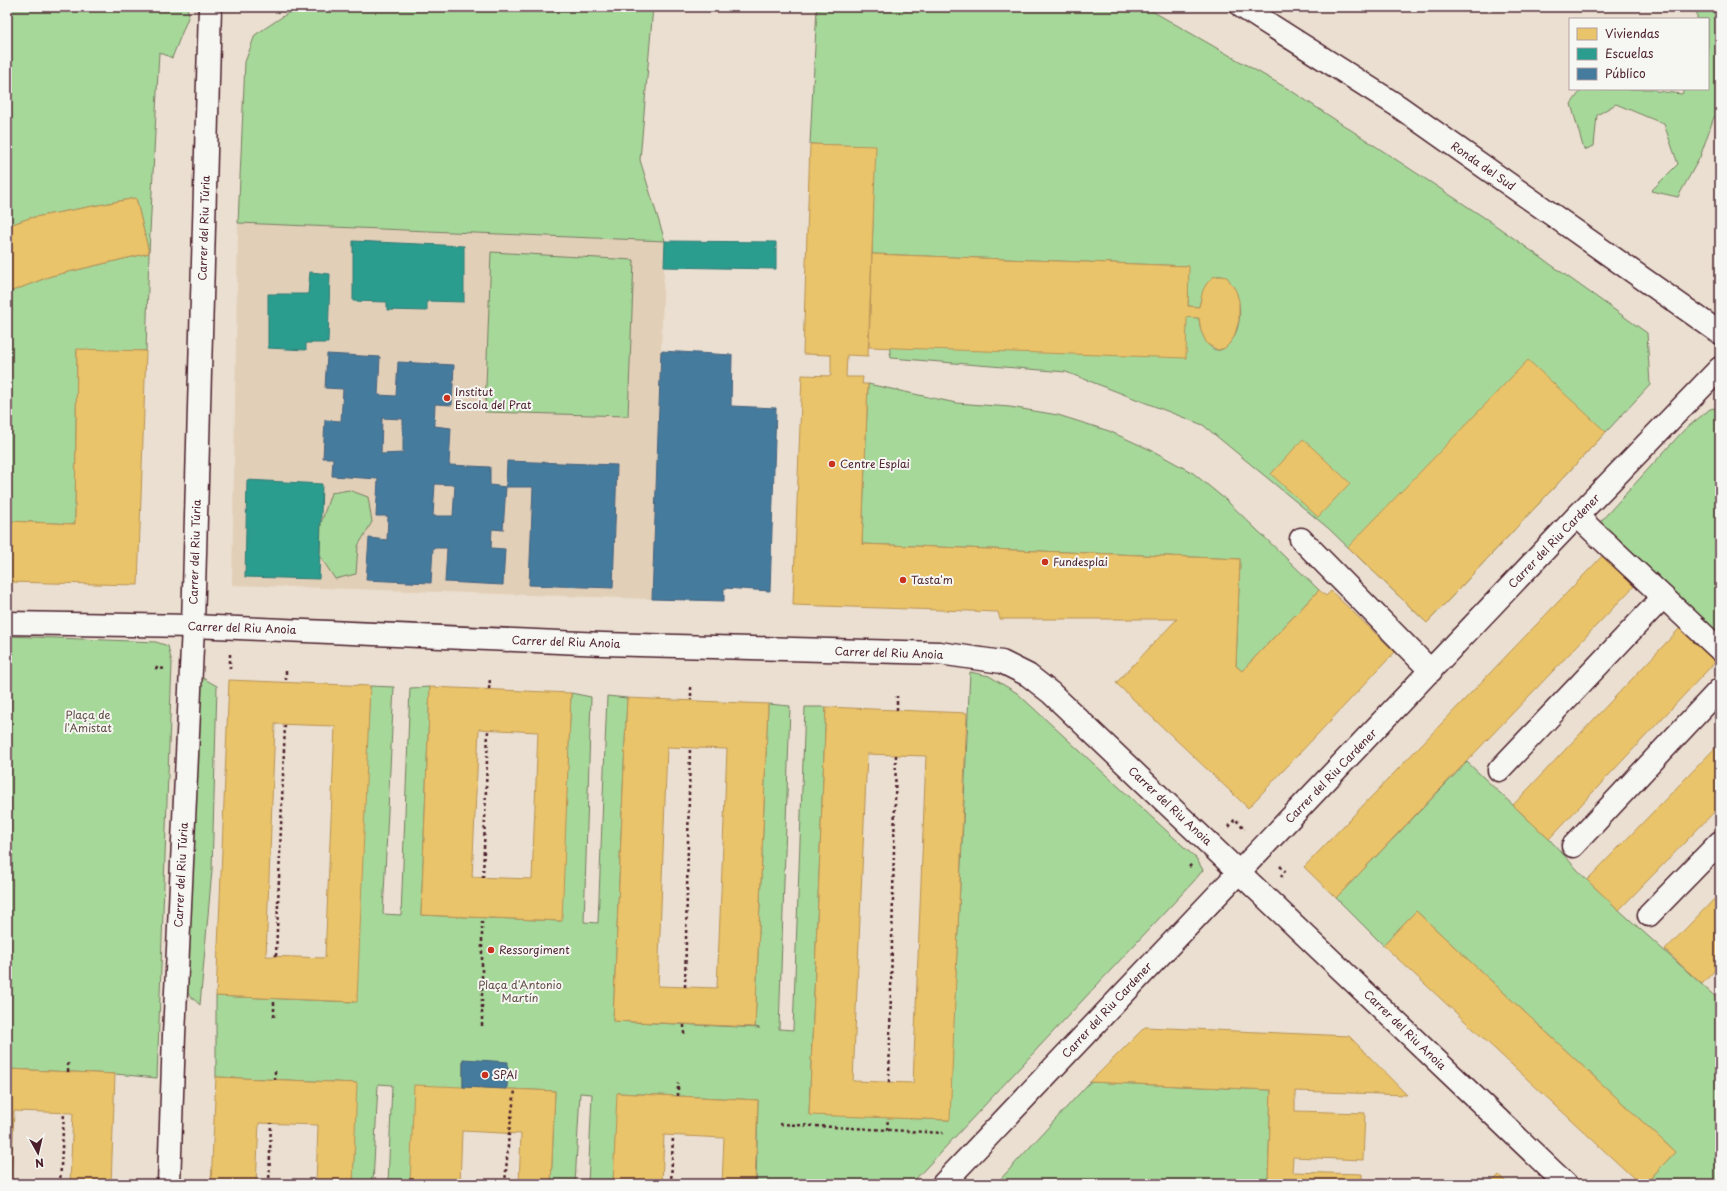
<svg xmlns="http://www.w3.org/2000/svg" width="1727" height="1191" font-family="'Playpen Sans',sans-serif">
	<style>
		.built { fill: #e2cfb8 }
		.green { fill: #a6d899; stroke: #787c62 }
		.homes { fill: #e9c46a; stroke: #b99257; fill-rule: evenodd }
		.schools { fill: #2a9d8f; stroke: #347771 }
		.public { fill: #457b9d; stroke: #465f7b; fill-rule: evenodd }
		.lines { fill: none; stroke-linecap: round; stroke-linejoin: round }
		.minor-casing { stroke: #4a1f2b; stroke-width: 25 }
		.path { stroke: #4a1f2b; stroke-width: 2.5; stroke-dasharray: 3 3; stroke-linecap: butt }
		.minor { stroke: #f6f6f2; stroke-width: 22 }
		.poi-dot { fill: #c8321e; stroke: #f6f6f2; stroke-width: 1.5 }
		.labels { text-anchor: middle; stroke-width: 4; stroke-linejoin: round; paint-order: stroke }
		.street-label { font-size: 11px; fill: #4a1f2b; stroke: #f6f6f2 }
		.poi-label { font-size: 11px; fill: #4a1f2b; stroke: #f6f6f2; text-anchor: start }
		.park-label { font-size: 11px; fill: #614d46; stroke: #f6f6f2 }
	</style>
	<rect width="100%" height="100%" fill="#eadfd0"/>
	<filter id="ink" filterUnits="userSpaceOnUse"><feTurbulence type="fractalNoise" baseFrequency=".025" numOctaves="2"/><feDisplacementMap in="SourceGraphic" scale="8" xChannelSelector="R" yChannelSelector="G"/><feConvolveMatrix kernelMatrix="1 2 1 2 8 2 1 2 1" color-interpolation-filters="sRGB"/></filter>
	<g filter="url(#ink)">
		<polygon class="built" points="238,223 665,241 652,599 232,585"/>
		<g class="green">
			<polygon points="7,7 187,7 189,15 172,58 159,52 149,253 146,351 77,350 75,524 7,521 7,293 51,276 149,253 136,198 30,218 7,226"/>
			<polygon points="297,7 653,7 640,160 665,241 238,223 245,62 255,35"/>
			<path d="M 817,7 L 1145,7 L 1290,90 L 1488,220 L 1647,333 L 1650,385 L 1427,623 L 1328,528 L 1203,425 L 1066,372 L 891,358 L 889,344 L 1187,317 L 1199,318 C 1200,336 1214,366 1232,340 C 1257,301 1214,237 1199,307 L 1188,306 L 1188,266 L 872,254 L 875,147 L 810,144 Z"/>
			<polygon points="1700,7 1720,7 1720,112 1714,117 1700,157 1678,197 1651,191 1678,164 1664,124 1616,104 1597,115 1594,146 1584,150 1571,104 1582,89 1654,89 1656,91 1682,94 1684,89 1708,89 1708,19 1697,19 1697,13"/>
			<polygon points="491,252 634,260 628,416 485,412"/>
			<polygon points="868,384 956,403 1010,407 1058,415 1109,431 1153,451 1193,473 1226,500 1319,590 1242,671 1236,666 1240,559 862,544"/>
			<polygon points="1720,407 1720,664 1590,533 1684,430 1710,409"/>
			<polygon points="349,490 368,497 372,522 358,546 356,574 335,579 320,556 321,523 331,493"/>
			<polygon points="7,636 156,642 168,646 172,663 157,1078 115,1074 7,1069"/>
			<polygon points="970,672 989,676 1017,693 1196,858 1203,870 1194,881 911,1184 756,1184 758,1100 618,1093 613,1184 588,1184 592,1094 580,1093 575,1184 551,1184 555,1091 507,1089 463,1059 463,1087 410,1184 388,1184 392,1085 378,1084 373,1184 353,1184 356,1083 216,1077 216,996 354,1002 370,686 394,687 383,914 401,915 410,688 430,687 421,915 561,921 571,693 591,697 584,922 598,923 607,696 627,698 613,1021 760,1028 755,1027 768,704 790,706 779,1029 793,1030 805,707 826,707 809,1114 949,1120"/>
			<polygon points="199,676 217,686 212,870 200,1005 183,989"/>
			<polygon points="1467,762 1549,839 1587,880 1619,910 1720,1001 1720,1184 1645,1184 1675,1152 1416,911 1383,945 1336,898"/>
			<polygon points="1090,1082 1271,1090 1268,1184 996,1184"/>
		</g>
		<g class="homes">
			<polygon points="810,144 876,146 868,356 847,355 846,377 863,377 862,384 868,384 862,544 1240,559 1236,666 1242,671 1319,590 1326,596 1331,591 1395,652 1248,808 1116,683 1177,619 1000,619 998,612 793,605 802,375 831,376 831,355 803,354"/>
			<polygon points="136,198 149,253 51,276 7,293 7,226 30,218"/>
			<polygon points="872,254 1189,266 1188,306 1199,307 1203,290 1207,283 1213,277 1219,276 1227,277 1236,291 1239,301 1239,320 1234,337 1229,344 1225,348 1218,350 1207,344 1201,331 1199,318 1187,317 1186,358 869,347"/>
			<polygon points="77,349 146,351 138,585 7,582 7,521 75,524"/>
			<polygon points="1528,360 1606,432 1427,623 1348,547"/>
			<polygon points="1303,439 1350,483 1318,517 1271,474"/>
			<polygon points="1606,552 1638,582 1336,898 1304,867"/>
			<polygon points="1681,627 1717,660 1549,839 1513,805"/>
			<path d="M 229,680 L 370,686 L 357,1002 L 216,996 ZM 275,724 L 335,726 L 325,958 L 266,956 Z"/>
			<path d="M 430,687 L 571,693 L 562,921 L 421,915 ZM 479,729 L 538,732 L 532,879 L 472,877 Z"/>
			<path d="M 627,698 L 768,704 L 755,1027 L 613,1021 ZM 667,747 L 727,749 L 717,988 L 658,986 Z"/>
			<path d="M 826,707 L 967,713 L 950,1120 L 809,1115 ZM 867,754 L 926,756 L 913,1083 L 853,1081 Z"/>
			<polygon points="1720,743 1720,806 1619,910 1587,880"/>
			<polygon points="1720,893 1720,965 1702,984 1665,950"/>
			<polygon points="1416,911 1675,1152 1645,1184 1640,1184 1383,945"/>
			<polygon points="1145,1027 1349,1036 1407,1095 1295,1091 1295,1111 1365,1113 1363,1160 1293,1157 1292,1172 1362,1174 1362,1184 1268,1184 1271,1090 1090,1082"/>
			<polygon points="7,1069 115,1074 111,1184 70,1184 73,1113 14,1111 11,1184 7,1184"/>
			<polygon points="216,1077 357,1083 353,1184 316,1184 318,1125 259,1123 256,1184 211,1184"/>
			<polygon points="414,1085 555,1091 551,1184 519,1184 521,1134 462,1131 460,1184 410,1184"/>
			<polygon points="617,1093 758,1100 755,1184 722,1184 724,1138 664,1135 662,1184 613,1184"/>
			<polygon points="1499,1175 1508,1184 1490,1184"/>
		</g>
		<g class="schools">
			<polygon points="353,241 464,246 464,302 427,301 427,311 387,310 387,302 353,301"/>
			<polygon points="665,241 776,242 776,269 664,267"/>
			<polygon points="310,272 330,274 328,343 306,343 306,350 268,348 268,294 308,294"/>
			<polygon points="247,480 322,484 319,579 245,577"/>
		</g>
		<g class="public">
			<polygon points="661,351 732,355 731,406 776,408 770,591 724,588 724,601 652,599"/>
			<path d="M 327,354 L 380,357 L 378,395 L 396,396 L 398,362 L 454,365 L 452,405 L 435,404 L 434,426 L 451,428 L 449,465 L 490,467 L 490,485 L 506,487 L 503,530 L 492,529 L 491,548 L 505,549 L 503,585 L 445,582 L 447,548 L 433,548 L 431,583 L 366,580 L 369,538 L 387,540 L 388,516 L 376,516 L 378,479 L 332,476 L 333,458 L 323,458 L 325,420 L 341,421 L 343,389 L 325,388 ZM 382,418 L 403,419 L 403,453 L 381,454 ZM 435,484 L 455,485 L 453,516 L 433,516 Z"/>
			<polygon points="507,461 617,465 613,588 529,585 533,487 506,487"/>
			<polygon points="463,1059 508,1062 507,1089 463,1087"/>
		</g>
		<g class="lines">
			<defs>
				<g id="minor">
					<polyline points="1242,7 1398,106 1720,333"/>
					<polyline points="1577,516 1720,650"/>
					<polyline points="1301,539 1431,671"/>
					<polyline points="7,623 193,626 603,644 939,653 1002,662 1028,675 1051,693 1566,1184"/>
					<polyline points="1499,770 1663,597"/>
					<polyline points="1573,846 1720,689"/>
					<polyline points="1649,915 1720,842"/>
					<polyline points="169,1184 174,1035 193,626 210,7"/>
					<polyline points="943,1184 1577,516 1720,368"/>
				</g>
			</defs>
			<use href="#minor" class="minor-casing"/>
			<g class="path">
				<polyline points="155,668 166,669"/>
				<polyline points="230,669 230,653"/>
				<polyline points="286,671 286,682"/>
				<polyline points="691,687 691,700"/>
				<polyline points="489,689 490,679"/>
				<polyline points="897,710 897,696"/>
				<polyline points="1229,827 1235,819 1245,829"/>
				<polyline points="1280,866 1285,871 1281,877"/>
				<polyline points="1189,867 1193,863"/>
				<polyline points="483,878 488,730"/>
				<polyline points="276,956 285,724"/>
				<polyline points="685,987 690,747"/>
				<polyline points="274,1017 274,999"/>
				<polyline points="482,1026 482,918"/>
				<polyline points="684,1034 684,1024"/>
				<polyline points="68,1072 68,1060"/>
				<polyline points="275,1080 275,1069"/>
				<polyline points="889,1082 896,755"/>
				<polyline points="678,1096 678,1083"/>
				<polyline points="780,1124 943,1133"/>
				<polyline points="887,1130 888,1118"/>
				<polyline points="60,1184 64,1113"/>
				<polyline points="269,1184 271,1123"/>
				<polyline points="505,1184 509,1133 515,1090"/>
				<polyline points="671,1184 673,1136"/>
			</g>
			<use href="#minor" class="minor"/>
		</g>
	</g>
	<g class="poi-dot">
		<circle cx="447" cy="398" r="4"/>
		<circle cx="832" cy="464" r="4"/>
		<circle cx="1045" cy="562" r="4"/>
		<circle cx="903" cy="580" r="4"/>
		<circle cx="491" cy="950" r="4"/>
		<circle cx="485" cy="1075" r="4"/>
	</g>
	<g class="labels">
		<g class="street-label">
			<text transform="translate(1483 166) rotate(35)" y="4">Ronda del Sud</text>
			<text transform="translate(204 228) rotate(-88)" y="4">Carrer del Riu Túria</text>
			<text transform="translate(1554 541) rotate(-46)" y="4">Carrer del Riu Cardener</text>
			<text transform="translate(195 552) rotate(-88)" y="4">Carrer del Riu Túria</text>
			<text transform="translate(242 628) rotate(2)" y="4">Carrer del Riu Anoia</text>
			<text transform="translate(566 642) rotate(2)" y="4">Carrer del Riu Anoia</text>
			<text transform="translate(889 653) rotate(2)" y="4">Carrer del Riu Anoia</text>
			<text transform="translate(1331 776) rotate(-46)" y="4">Carrer del Riu Cardener</text>
			<text transform="translate(1170 806) rotate(43)" y="4">Carrer del Riu Anoia</text>
			<text transform="translate(181 875) rotate(-87)" y="4">Carrer del Riu Túria</text>
			<text transform="translate(1107 1010) rotate(-47)" y="4">Carrer del Riu Cardener</text>
			<text transform="translate(1405 1030) rotate(44)" y="4">Carrer del Riu Anoia</text>
		</g>
		<g class="poi-label">
			<text x="455" y="396">Institut<tspan x="455" dy="13">Escola del Prat</tspan></text>
			<text x="840" y="468">Centre Esplai</text>
			<text x="1053" y="566">Fundesplai</text>
			<text x="911" y="584">Tasta'm</text>
			<text x="499" y="954">Ressorgiment</text>
			<text x="493" y="1079">SPAI</text>
		</g>
		<g class="park-label">
			<text x="88" y="719">Plaça de<tspan x="88" dy="13">l'Amistat</tspan></text>
			<text x="520" y="989">Plaça d'Antonio<tspan x="520" dy="13">Martín</tspan></text>
		</g>
	</g>
	<rect width="1727" height="1191" fill="none" stroke="#f6f6f2" stroke-width="24"/>
	<rect x="12" y="12" width="1703" height="1167" fill="none" stroke="#4a1f2b" stroke-width="1.5" filter="url(#ink)"/>
	<rect x="1569" y="18" width="140" height="72" fill="#f6f6f2" stroke="#b1a0a2"/>
	<rect x="1577" y="28" width="20" height="12" fill="#e9c46a" stroke="#b1a0a2"/>
	<text x="1605" y="38" font-size="12" fill="#4a1f2b">Viviendas</text>
	<rect x="1577" y="48" width="20" height="12" fill="#2a9d8f" stroke="#b1a0a2"/>
	<text x="1605" y="58" font-size="12" fill="#4a1f2b">Escuelas</text>
	<rect x="1577" y="68" width="20" height="12" fill="#457b9d" stroke="#b1a0a2"/>
	<text x="1605" y="78" font-size="12" fill="#4a1f2b">Público</text>
	<g transform="translate(38 1153) rotate(172)" stroke="#f6f6f2" stroke-width="3" paint-order="stroke">
	<path d="M0-3L7 15L0 10L-7 15Z" fill="#4a1f2b"/>
	<text y="-6" font-size="11" font-weight="bold" text-anchor="middle" fill="#4a1f2b">N</text>
	</g>
</svg>
